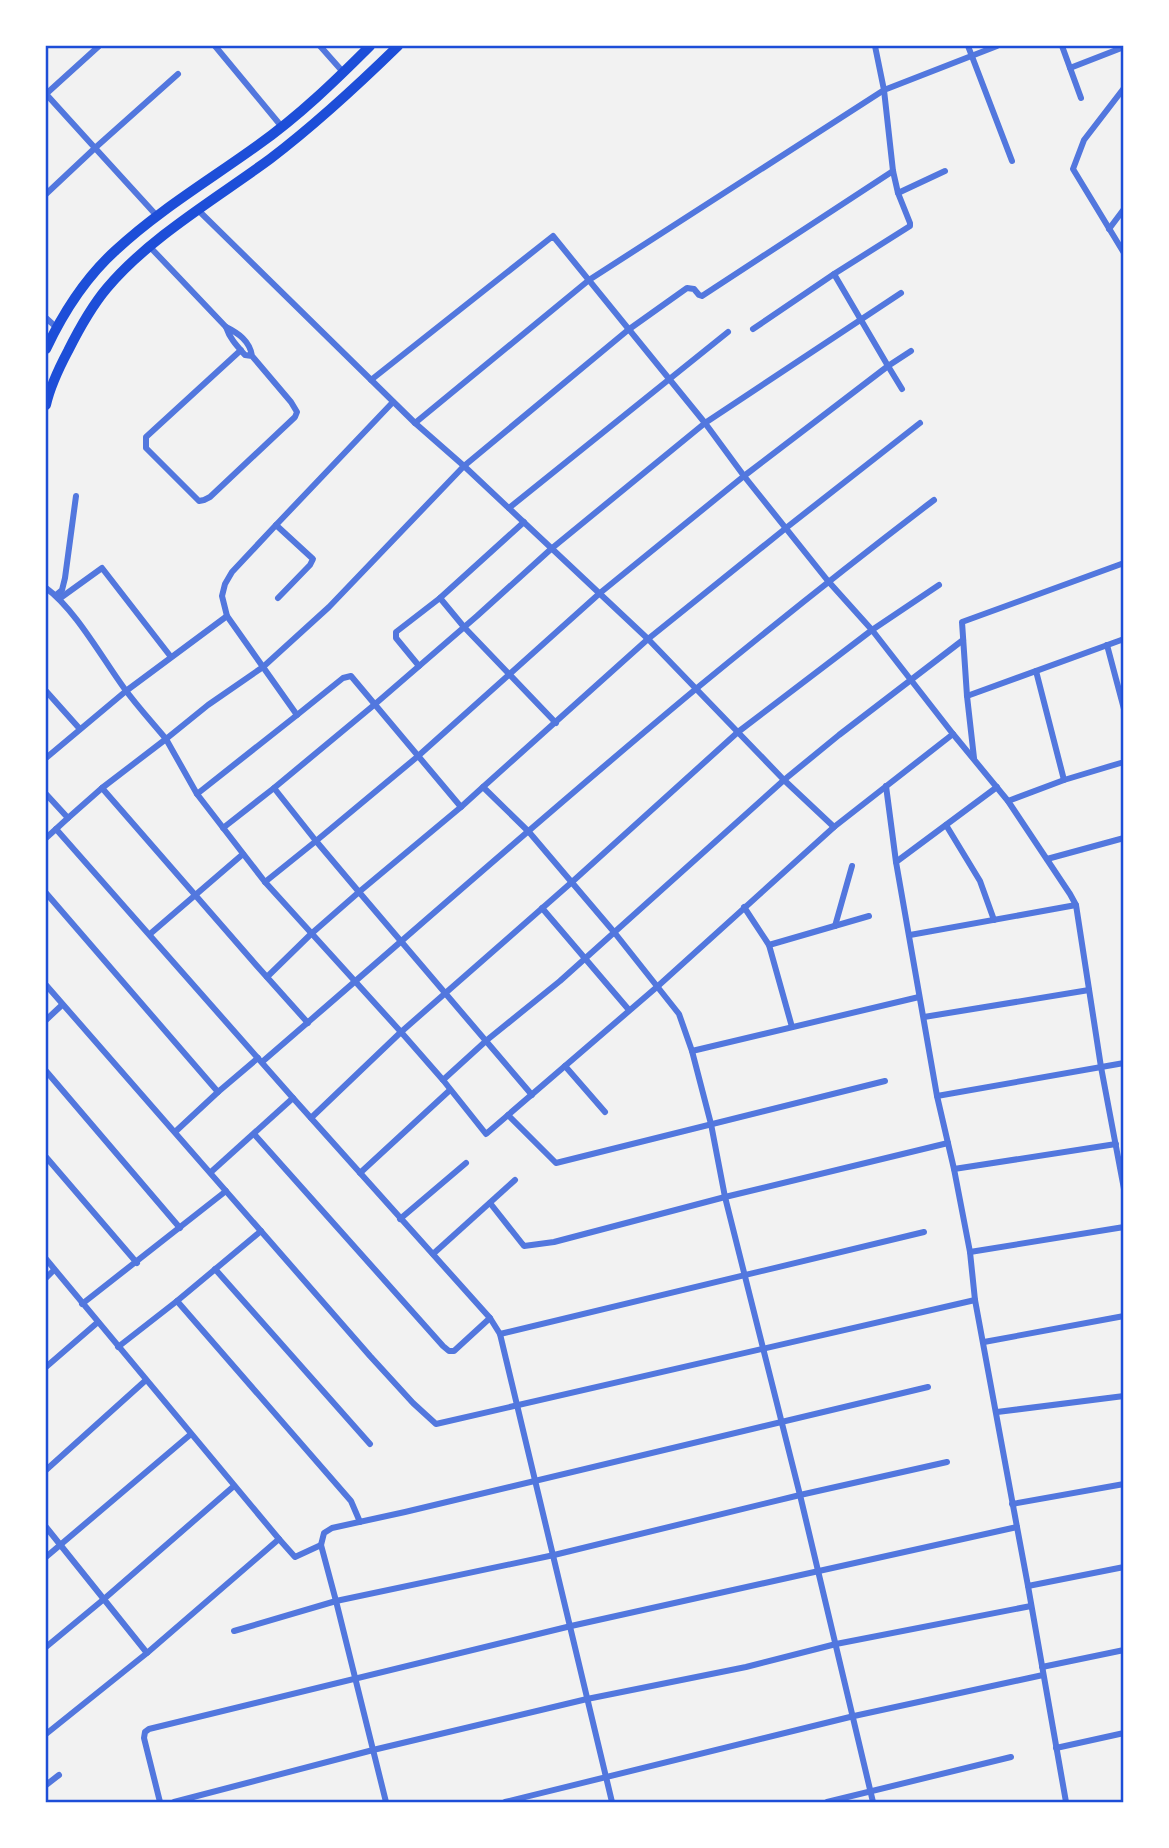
<svg xmlns="http://www.w3.org/2000/svg" width="1169" height="1848" font-family="'PT Sans Narrow',sans-serif">
	<style>
		.lines { fill: none; stroke-linecap: round; stroke-linejoin: round }
		.minor { stroke: #5277de; stroke-width: 6 }
		.primary { stroke: #1d4ed8; stroke-width: 10 }
		.neatline { fill: none; stroke: #1d4ed8; stroke-width: 2.5 }
	</style>
	<rect width="100%" height="100%" fill="#f2f2f2"/>
	<g class="lines">
		<g class="minor">
			<polyline points="215,46 282,127"/>
			<polyline points="320,46 343,72"/>
			<polyline points="968,46 1012,161"/>
			<polyline points="1062,46 1081,98"/>
			<polyline points="1070,68 1124,47"/>
			<polyline points="1124,88 1084,140 1073,169 1124,253"/>
			<polyline points="46,94 95,148 46,194"/>
			<polyline points="46,94 99,46"/>
			<polyline points="898,193 945,171"/>
			<polyline points="198,210 415,423 464,466 648,639 784,780 834,827"/>
			<polyline points="157,216 95,148 178,74"/>
			<polyline points="1109,229 1124,209"/>
			<polyline points="150,247 226,327"/>
			<polyline points="834,274 888,366 911,351"/>
			<polyline points="46,318 56,327"/>
			<polyline points="753,329 834,274 910,226 910,223 898,193 893,171 884,90 997,46"/>
			<path d="M 241,350 L 146,437 L 146,448 L 199,501 L 204,500 L 210,497 L 295,417 L 297,412 L 291,402 L 252,356 C 250,341 238,333 226,327 C 230,339 237,346 245,355 L 252,356"/>
			<polyline points="371,380 553,236 705,423 744,476 828,581 872,630 953,734 1008,801 1070,894 1076,905 1101,1067 1124,1189"/>
			<polyline points="415,423 589,280 884,90 875,46"/>
			<polyline points="509,508 728,332"/>
			<polyline points="276,525 313,559 310,565 278,598"/>
			<path d="M 46,588 C 75,609 102,658 124,688 C 137,706 152,722 166,739 L 208,705 L 263,667 L 329,607 L 464,466 L 628,330 L 687,288 L 694,289 L 699,295 L 702,296 L 893,171"/>
			<polyline points="56,595 62,590 65,578 76,496"/>
			<polyline points="440,598 464,627 556,723"/>
			<polyline points="59,599 102,568 171,657"/>
			<polyline points="1107,645 1124,709"/>
			<polyline points="419,666 396,638 396,632 440,598 524,522"/>
			<polyline points="1036,671 1064,780"/>
			<polyline points="46,691 79,728"/>
			<polyline points="967,696 1124,639"/>
			<polyline points="297,715 343,678 351,676 461,807"/>
			<polyline points="46,758 126,691 227,616"/>
			<polyline points="974,758 967,696 962,622 1124,563"/>
			<polyline points="886,786 896,862"/>
			<polyline points="483,787 461,807 359,892 316,841 274,788 374,705 477,616 551,549 705,423 901,293"/>
			<polyline points="997,787 896,862 937,1096 954,1169 970,1252 975,1300 1017,1527"/>
			<polyline points="102,788 257,966 308,1023"/>
			<polyline points="46,794 68,818 56,829 293,1098 490,1318 500,1334 612,1802"/>
			<polyline points="197,794 297,715 227,616 222,596 225,584 232,572 276,525 393,402"/>
			<polyline points="1008,801 1064,780 1124,762"/>
			<polyline points="68,818 102,788 166,739 197,794 265,882 401,1032 443,1080 486,1134 658,986 834,827 953,734"/>
			<polyline points="946,825 980,881 994,920"/>
			<polyline points="223,828 274,788"/>
			<polyline points="46,838 56,829"/>
			<polyline points="1047,859 1124,838"/>
			<polyline points="265,882 316,841 417,757 600,593 744,476 888,366 902,389"/>
			<polyline points="46,893 218,1092 258,1058"/>
			<polyline points="744,907 769,945 792,1027"/>
			<polyline points="542,908 629,1010"/>
			<polyline points="835,926 852,866"/>
			<polyline points="150,934 243,854"/>
			<polyline points="910,935 1076,905"/>
			<polyline points="769,945 869,916"/>
			<polyline points="267,977 311,934 359,892 532,1095"/>
			<polyline points="46,985 370,1356 413,1403 436,1424 975,1300"/>
			<polyline points="924,1017 1089,990"/>
			<polyline points="46,1020 62,1005"/>
			<polyline points="692,1051 919,997"/>
			<path d="M 262,1062 C 407,937 550,810 697,688 C 775,624 854,561 934,500"/>
			<polyline points="565,1066 605,1112"/>
			<polyline points="46,1071 180,1228"/>
			<polyline points="443,1080 487,1040 560,981 784,780 839,735 963,640"/>
			<polyline points="937,1096 1124,1063"/>
			<polyline points="508,1115 556,1163 885,1081"/>
			<polyline points="311,1118 401,1032 572,882 738,732 872,630 939,585"/>
			<polyline points="175,1132 218,1092"/>
			<polyline points="254,1134 443,1346 449,1351 454,1351 490,1318"/>
			<polyline points="46,1157 137,1263"/>
			<polyline points="954,1169 1116,1144"/>
			<polyline points="211,1172 293,1098"/>
			<polyline points="360,1173 450,1090"/>
			<polyline points="490,1203 524,1246 554,1242 725,1197 948,1143"/>
			<polyline points="400,1219 466,1163"/>
			<polyline points="970,1252 1124,1227"/>
			<polyline points="433,1254 515,1180"/>
			<polyline points="46,1259 279,1539 147,1653 46,1734"/>
			<polyline points="215,1269 370,1444"/>
			<polyline points="46,1278 54,1270"/>
			<polyline points="177,1301 351,1501 360,1522"/>
			<polyline points="82,1304 226,1191"/>
			<polyline points="500,1334 924,1232"/>
			<polyline points="984,1342 1124,1316"/>
			<polyline points="118,1347 177,1301 261,1231"/>
			<polyline points="46,1367 98,1322"/>
			<polyline points="997,1412 1124,1396"/>
			<polyline points="46,1470 146,1380"/>
			<polyline points="1012,1504 1124,1484"/>
			<polyline points="46,1527 147,1653"/>
			<polyline points="279,1539 295,1557 321,1545"/>
			<polyline points="46,1557 191,1434"/>
			<polyline points="1028,1586 1066,1802"/>
			<polyline points="234,1631 336,1601 554,1555 800,1495 947,1462"/>
			<polyline points="46,1647 104,1599 234,1486"/>
			<polyline points="1042,1667 1124,1650"/>
			<polyline points="1056,1748 1124,1733"/>
			<polyline points="46,1785 59,1775"/>
			<polyline points="160,1802 144,1738 145,1732 149,1729 571,1626 1017,1527 1028,1586 1124,1567"/>
			<polyline points="174,1802 373,1750 587,1699 746,1667 836,1644 1031,1606"/>
			<polyline points="386,1802 336,1601 321,1545 324,1533 332,1528 405,1512 928,1387"/>
			<polyline points="505,1802 854,1716 1043,1675"/>
			<polyline points="827,1802 1011,1757"/>
			<polyline points="873,1802 800,1495 725,1197 711,1124 692,1051 679,1014 614,932 529,832 483,787 648,639 786,528 920,423"/>
		</g>
		<g class="primary">
			<path d="M 46,349 C 63,313 86,277 116,250 C 159,210 211,179 258,145 C 299,116 335,81 370,46"/>
			<path d="M 46,405 C 50,387 59,368 68,351 C 79,329 91,307 107,288 C 150,237 217,198 270,159 C 316,124 357,86 398,46"/>
		</g>
	</g>
	<rect width="1169" height="1848" fill="none" stroke="#ffffff" stroke-width="94"/>
	<rect x="47" y="47" width="1075" height="1754" class="neatline"/>
</svg>
